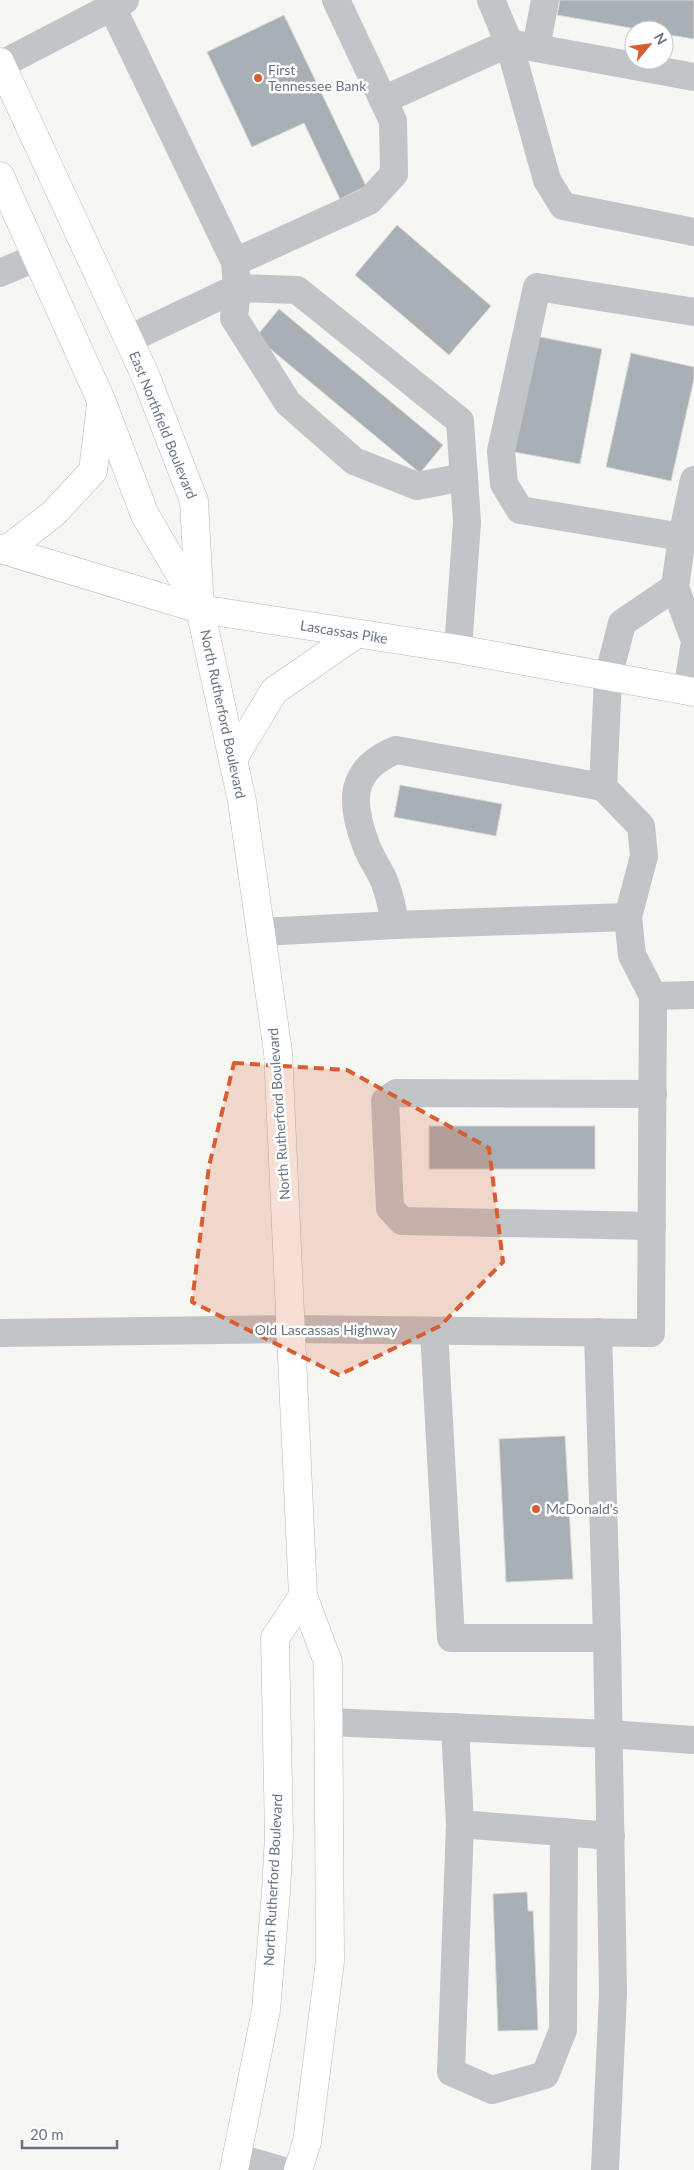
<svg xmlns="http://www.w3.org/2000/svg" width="694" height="2170" font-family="Lato,sans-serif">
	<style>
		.building { fill: #a9b0b5; stroke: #d7d7d5 }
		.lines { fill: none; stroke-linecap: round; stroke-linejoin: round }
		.major-casing { stroke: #b5b8bc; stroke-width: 29 }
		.minor { stroke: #c1c5c8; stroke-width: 28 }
		.major { stroke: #fff; stroke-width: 28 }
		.marked { fill: #d95d30; fill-opacity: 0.2; stroke: #d95d30; stroke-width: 4; stroke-dasharray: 10 6; stroke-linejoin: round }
		.poi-dot { fill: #d95d30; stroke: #fff; stroke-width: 2 }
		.labels { text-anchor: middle; stroke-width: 5; stroke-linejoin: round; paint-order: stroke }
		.poi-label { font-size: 14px; fill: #677582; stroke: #fff; text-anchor: start }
		.street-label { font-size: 14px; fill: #677582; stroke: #fff }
	</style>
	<rect width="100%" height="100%" fill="#f6f6f3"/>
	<g class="building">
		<polygon points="560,0 694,0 694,39 664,34 664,30 643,30 557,15"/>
		<polygon points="284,15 366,186 340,199 304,123 252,147 207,52"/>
		<polygon points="397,225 491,306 449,355 355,275"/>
		<polygon points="279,309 443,445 420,473 256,337"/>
		<polygon points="535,336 602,349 580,464 514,452"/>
		<polygon points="631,353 694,367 694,379 671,481 606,467"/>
		<polygon points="400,785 502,804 496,836 394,817"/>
		<rect x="429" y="1126" width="166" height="43"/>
		<polygon points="565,1436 573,1579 506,1582 499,1439"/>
		<polygon points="527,1892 528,1911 533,1911 538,2030 498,2031 493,1894"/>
	</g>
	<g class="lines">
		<defs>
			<g id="major">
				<polyline points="0,62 146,377 194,501 200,609 242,801 278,1052 303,1596 328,1662 330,1961 307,2142 298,2170"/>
				<polyline points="0,176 101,400 145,515 198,605"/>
				<polyline points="0,549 200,609 458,649 694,692"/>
				<polyline points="6,550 53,514 93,471 101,404"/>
				<polyline points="233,759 274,691 355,635"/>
				<polyline points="234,2170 266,2010 276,1892 279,1835 275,1638 303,1596"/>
			</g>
		</defs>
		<use href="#major" class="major-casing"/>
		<g class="minor">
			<polyline points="491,0 509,43 547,180 563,206 694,232"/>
			<polyline points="112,7 235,262 237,288 234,318 288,403 354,461 417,486 464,477"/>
			<polyline points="536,48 545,0"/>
			<polyline points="0,65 125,0"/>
			<polyline points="383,100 509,43 694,77"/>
			<polyline points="235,262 369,201 394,174 393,121 336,0"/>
			<polyline points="0,273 37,257"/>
			<polyline points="129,339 237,288 297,290 460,421 467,522 458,649"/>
			<polyline points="694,480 682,537 675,587 694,638"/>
			<polyline points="682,537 520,510 504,484 501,451 537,287 694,312"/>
			<polyline points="687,691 694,648"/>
			<polyline points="603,787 608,678 622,623 675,587"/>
			<path d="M 395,925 C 393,910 390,897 385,883 C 380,870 371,859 366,845 C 350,802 348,770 396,750 L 603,787 L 641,826 L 644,856 L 628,917 L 632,955 L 653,996 L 694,995"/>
			<polyline points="261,932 395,925 628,917"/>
			<polyline points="652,1226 402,1221 390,1208 385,1101 396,1093 653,1094"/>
			<polyline points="434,1331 451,1638 607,1638 598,1332"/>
			<polyline points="0,1333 292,1329 651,1333 653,996"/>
			<polyline points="328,1722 609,1734 694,1740"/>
			<polyline points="455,1727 460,1824 611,1836"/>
			<polyline points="460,1824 451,2072 492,2090 545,2075 563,2030 564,1832"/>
			<polyline points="236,2157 280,2170"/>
			<polyline points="605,2170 613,1994 607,1638"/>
		</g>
		<use href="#major" class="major"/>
	</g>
	<path class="marked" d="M 234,1063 L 347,1070 L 489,1148 L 503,1262 L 440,1326 L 339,1375 L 192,1302 L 209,1166 Z"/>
	<g class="poi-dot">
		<circle cx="258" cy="78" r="5"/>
		<circle cx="536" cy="1509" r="5"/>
	</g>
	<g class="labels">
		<g class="poi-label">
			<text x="268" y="75">First<tspan x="268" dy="16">Tennessee Bank</tspan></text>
			<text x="546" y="1514">McDonald's</text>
		</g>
		<g class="street-label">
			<text transform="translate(163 425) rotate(68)" y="5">East Northfield Boulevard</text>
			<text transform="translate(344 632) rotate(9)" y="5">Lascassas Pike</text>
			<text transform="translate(223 714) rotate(78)" y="5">North Rutherford Boulevard</text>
			<text transform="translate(279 1114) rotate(-94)" y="5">North Rutherford Boulevard</text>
			<text x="326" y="1335">Old Lascassas Highway</text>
			<text transform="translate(273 1880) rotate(-87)" y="5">North Rutherford Boulevard</text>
		</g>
	</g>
	<g transform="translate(649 45) rotate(61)"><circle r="24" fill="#ffffff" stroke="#c2c8cd"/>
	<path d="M0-4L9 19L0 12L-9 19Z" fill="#d95d30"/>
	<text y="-8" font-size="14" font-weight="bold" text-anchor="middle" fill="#677582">N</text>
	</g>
	<path d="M22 2140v8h95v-8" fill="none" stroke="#677582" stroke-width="2.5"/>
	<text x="30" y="2140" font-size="15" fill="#677582" stroke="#ffffff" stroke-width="4" paint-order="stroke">20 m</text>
</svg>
